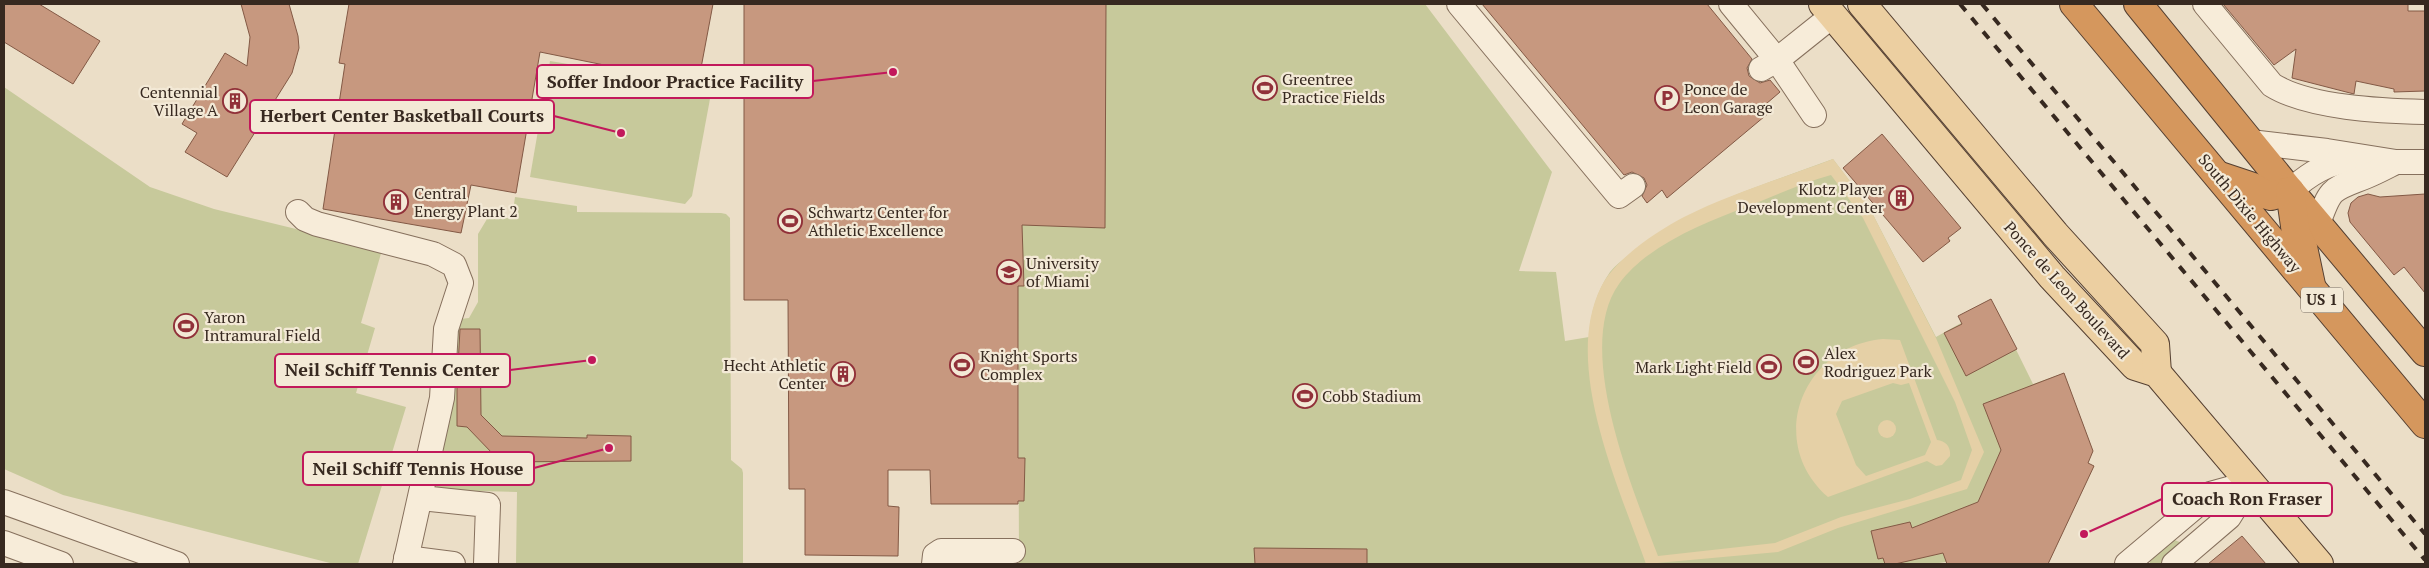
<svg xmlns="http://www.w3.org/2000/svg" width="2429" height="568" font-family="'PT Serif',serif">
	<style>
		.green { fill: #c7c99b }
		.sand { fill: #e5d0a6; fill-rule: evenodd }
		.building { fill: #c7987f; stroke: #835945 }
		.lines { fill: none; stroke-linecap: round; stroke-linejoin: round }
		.minor-casing { stroke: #86705d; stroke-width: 26 }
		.major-casing { stroke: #543f31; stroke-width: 30 }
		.highway-casing { stroke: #543f31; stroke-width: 30 }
		.minor { stroke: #f7ecd9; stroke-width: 24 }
		.major { stroke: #eccfa1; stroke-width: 28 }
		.highway { stroke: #d5975d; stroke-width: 28 }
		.rail { stroke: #372920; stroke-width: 4; stroke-dasharray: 9 9; stroke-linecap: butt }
		.labels { text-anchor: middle; stroke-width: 4.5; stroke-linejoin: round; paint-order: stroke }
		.shield { fill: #f3e9d6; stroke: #6f6357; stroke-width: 1 }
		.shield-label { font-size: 15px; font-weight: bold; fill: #372920 }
		.poi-label { font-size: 16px; fill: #372920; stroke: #f3e9d6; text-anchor: start }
		.street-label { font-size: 16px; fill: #372920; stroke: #f3e9d6 }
		.leader { fill: none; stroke: #c2185b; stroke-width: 2 }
		.callout-dot { fill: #c2185b; stroke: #f3e9d6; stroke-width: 2 }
		.callout { fill: #f3e9d6; stroke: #c2185b; stroke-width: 2 }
		.callout-label { font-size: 18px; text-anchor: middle; font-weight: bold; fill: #372920 }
	</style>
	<rect width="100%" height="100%" fill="#ebdec7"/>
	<g class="green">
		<path d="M 1042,4 L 1425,4 L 1552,172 L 1519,271 L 1556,272 L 1565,341 L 1589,337 C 1590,314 1597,291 1610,272 C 1618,262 1632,253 1642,245 C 1699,203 1767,184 1833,159 L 1868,205 L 1936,337 L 1961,323 L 1991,299 L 2033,384 L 2064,373 L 2093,451 L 2088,463 L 2094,466 L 2049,562 L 2045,561 L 2041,564 L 1947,564 L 1946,562 L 1932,564 L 1019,564 L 1018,286 L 1024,286 L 1023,255 L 1017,225 L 1041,225 Z"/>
		<polygon points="550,61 712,88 692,196 685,204 530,177"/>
		<polygon points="4,87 150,187 214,209 382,250 361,323 375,328 356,393 406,407 358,564 334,564 63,495 4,469"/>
		<polygon points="515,197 577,206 577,212 721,213 726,214 730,218 731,460 742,469 743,473 743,564 516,564 517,492 440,490 434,484 453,338 460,319 469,318 478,302 478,234 487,219 512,218"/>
		<polygon points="2172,539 2182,543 2166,564 2150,564 2150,556"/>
	</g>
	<g class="sand">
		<path d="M 1833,159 L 1868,205 L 1936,338 L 1984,452 L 1967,489 L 1838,528 L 1778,552 L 1646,564 C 1619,487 1562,366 1601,287 C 1615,259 1657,231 1684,217 C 1731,193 1784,178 1833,159 ZM 1831,175 L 1863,218 L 1955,402 L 1972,450 L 1961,480 L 1910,499 L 1841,517 L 1775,543 L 1658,556 C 1633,490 1573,348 1619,284 C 1646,246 1704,223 1746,207 C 1774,196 1802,183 1831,175 Z"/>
		<path d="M 1883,339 L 1900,340 L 1937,440 C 1946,441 1951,447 1950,456 L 1942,465 L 1936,466 L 1927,461 L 1828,497 C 1765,442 1802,346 1883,339 ZM 1893,383 L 1901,385 L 1909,383 L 1931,442 L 1925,455 L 1866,476 L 1856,465 L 1836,414 L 1842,401 Z"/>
		<circle cx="1887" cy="429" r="9"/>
	</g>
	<g class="building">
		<polygon points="4,4 39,4 100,41 73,84 4,42"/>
		<polygon points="241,4 289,4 298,36 299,48 292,73 227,177 185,152 197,133 182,124 225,53 247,66 250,37"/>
		<polygon points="349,4 713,4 698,84 540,52 516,193 471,185 461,233 323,209 345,64 339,63"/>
		<polygon points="744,4 1106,4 1105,228 1022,225 1024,286 1018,286 1018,458 1025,458 1024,501 1018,501 1018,504 931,504 930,470 888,470 888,506 899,507 898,556 805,555 805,489 789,489 788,300 744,300"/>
		<polygon points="1482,4 1707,4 1752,59 1747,68 1749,76 1760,83 1770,80 1780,92 1766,104 1771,111 1667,198 1662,190 1647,203 1642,196 1647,185 1644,178 1632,172 1624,175"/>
		<polygon points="2223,4 2408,4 2408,11 2425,11 2425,91 2394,92 2394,89 2356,81 2354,94 2292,78 2296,49 2274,65"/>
		<polygon points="1882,134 1961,228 1948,238 1950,241 1923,262 1843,168"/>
		<polygon points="2368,194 2380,197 2425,194 2425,293 2404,267 2394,275 2350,222 2348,213 2351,203 2358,197"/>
		<polygon points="1991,299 2017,349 1966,376 1944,333 1962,324 1958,316"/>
		<polygon points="460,329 480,329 481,415 502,436 587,438 587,435 631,436 631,461 495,462 493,454 467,427 457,426 457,385"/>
		<polygon points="2064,373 2093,451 2088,463 2094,466 2048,564 1947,564 1943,553 1895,564 1885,564 1883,558 1878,559 1871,531 1910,522 1912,528 1978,502 2001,450 1983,404"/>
		<polygon points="2242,536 2266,564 2208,564"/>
		<polygon points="1254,548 1367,549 1367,564 1255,564"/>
	</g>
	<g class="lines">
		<defs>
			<g id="minor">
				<polyline points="1459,4 1619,196 1633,186"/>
				<polyline points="1731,4 1777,60 1814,115"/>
				<path d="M 2205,4 L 2272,85 C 2309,108 2382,111 2425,112"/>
				<polyline points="1761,69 1777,60 1832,16"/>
				<polyline points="2250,142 2327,151 2396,162 2425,162"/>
				<path d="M 2290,191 C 2310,173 2327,163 2354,159"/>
				<polyline points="298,212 305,219 317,224 433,254 454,265 461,283 446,329 442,398 405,564"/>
				<path d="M 2318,224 C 2331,186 2332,190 2367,176 C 2377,172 2386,167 2396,162"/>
				<polyline points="421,498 488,505 486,564"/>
				<polyline points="4,502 177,564"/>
				<polyline points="4,543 61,564"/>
				<polyline points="406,558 453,564"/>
				<polyline points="934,564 935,555 941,551 1013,551"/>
				<polyline points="2127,564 2210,494 2250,483"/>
				<polyline points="2174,564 2229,517 2250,483"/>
			</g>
			<g id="major">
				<polyline points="1823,4 2052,277 2135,366 2157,373 2319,564"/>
				<polyline points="1862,4 2055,234 2155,344 2157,373"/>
			</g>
			<g id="highway">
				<polyline points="2074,4 2425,424"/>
				<polyline points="2138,4 2290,191 2425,352"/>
				<polyline points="2220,176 2253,187 2264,194 2271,196 2290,191"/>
				<polyline points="2290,191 2296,233 2303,247 2311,285"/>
			</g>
		</defs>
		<use href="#minor" class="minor-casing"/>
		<use href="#major" class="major-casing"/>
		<use href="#highway" class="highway-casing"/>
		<use href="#minor" class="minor"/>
		<use href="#major" class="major"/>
		<use href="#highway" class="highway"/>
		<g class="rail">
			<polyline points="1960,4 2425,560"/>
			<polyline points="1982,4 2425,534"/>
		</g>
	</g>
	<defs>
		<symbol id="stadium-ring" viewBox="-11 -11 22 22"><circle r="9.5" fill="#f3e9d6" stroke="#913139" stroke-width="1.5"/><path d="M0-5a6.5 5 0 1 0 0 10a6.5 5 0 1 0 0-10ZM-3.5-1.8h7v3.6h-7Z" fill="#913139"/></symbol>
		<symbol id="parking-ring" viewBox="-11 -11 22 22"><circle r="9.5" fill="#f3e9d6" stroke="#913139" stroke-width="1.5"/><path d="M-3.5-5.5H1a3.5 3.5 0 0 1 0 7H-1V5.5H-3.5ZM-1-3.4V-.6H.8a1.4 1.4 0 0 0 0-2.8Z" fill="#913139"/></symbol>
		<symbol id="building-ring" viewBox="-11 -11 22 22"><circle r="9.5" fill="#f3e9d6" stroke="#913139" stroke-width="1.5"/><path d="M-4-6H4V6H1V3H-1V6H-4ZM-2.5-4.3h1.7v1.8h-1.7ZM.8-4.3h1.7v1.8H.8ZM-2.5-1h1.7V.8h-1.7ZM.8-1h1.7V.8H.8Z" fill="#913139"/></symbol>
		<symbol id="university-ring" viewBox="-11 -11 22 22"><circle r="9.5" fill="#f3e9d6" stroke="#913139" stroke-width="1.5"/><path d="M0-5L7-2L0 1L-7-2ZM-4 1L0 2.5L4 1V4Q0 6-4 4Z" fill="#913139"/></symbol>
	</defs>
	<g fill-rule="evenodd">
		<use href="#stadium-ring" x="1251" y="74" width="28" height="28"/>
		<use href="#parking-ring" x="1653" y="84" width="28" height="28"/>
		<use href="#building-ring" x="221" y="87" width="28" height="28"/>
		<use href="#building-ring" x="1887" y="184" width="28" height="28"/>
		<use href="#building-ring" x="382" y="188" width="28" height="28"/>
		<use href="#stadium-ring" x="776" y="207" width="28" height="28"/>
		<use href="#university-ring" x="995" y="258" width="28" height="28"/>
		<use href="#stadium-ring" x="172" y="312" width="28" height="28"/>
		<use href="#stadium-ring" x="1792" y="348" width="28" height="28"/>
		<use href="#stadium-ring" x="948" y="351" width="28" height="28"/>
		<use href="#stadium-ring" x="1755" y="353" width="28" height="28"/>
		<use href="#building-ring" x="829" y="360" width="28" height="28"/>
		<use href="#stadium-ring" x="1291" y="382" width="28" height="28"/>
	</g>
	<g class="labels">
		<rect class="shield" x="2301" y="287.5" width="42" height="25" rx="4"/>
		<g class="shield-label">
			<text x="2322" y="305">US 1</text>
		</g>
		<g class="poi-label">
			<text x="1282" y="85">Greentree<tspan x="1282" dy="18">Practice Fields</tspan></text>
			<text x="1684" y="95">Ponce de<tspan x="1684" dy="18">Leon Garage</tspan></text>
			<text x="218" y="98" text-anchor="end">Centennial<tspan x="218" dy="18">Village A</tspan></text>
			<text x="1884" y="195" text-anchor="end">Klotz Player<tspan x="1884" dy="18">Development Center</tspan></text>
			<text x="414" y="199">Central<tspan x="414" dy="18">Energy Plant 2</tspan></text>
			<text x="808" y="218">Schwartz Center for<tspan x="808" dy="18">Athletic Excellence</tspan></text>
			<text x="1026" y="269">University<tspan x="1026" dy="18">of Miami</tspan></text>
			<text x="204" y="323">Yaron<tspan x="204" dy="18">Intramural Field</tspan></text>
			<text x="1824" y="359">Alex<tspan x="1824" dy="18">Rodriguez Park</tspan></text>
			<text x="980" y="362">Knight Sports<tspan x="980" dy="18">Complex</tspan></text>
			<text x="826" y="371" text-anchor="end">Hecht Athletic<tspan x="826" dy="18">Center</tspan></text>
			<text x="1752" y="373" text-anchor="end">Mark Light Field</text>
			<text x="1322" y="402">Cobb Stadium</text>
		</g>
		<g class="street-label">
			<text transform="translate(2250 213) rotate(50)" y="6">South Dixie Highway</text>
			<text transform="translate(2067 290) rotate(48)" y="6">Ponce de Leon Boulevard</text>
		</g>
	</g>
	<path class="leader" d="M893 72L813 81M621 133L554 116M592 360L510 370M609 448L534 468M2084 534L2162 499"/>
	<g class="callout-dot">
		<circle cx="893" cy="72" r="5"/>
		<circle cx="621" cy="133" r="5"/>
		<circle cx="592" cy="360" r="5"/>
		<circle cx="609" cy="448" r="5"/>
		<circle cx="2084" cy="534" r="5"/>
	</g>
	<g class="callout">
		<rect x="537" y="65" width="276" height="33" rx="5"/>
		<rect x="250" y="100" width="304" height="33" rx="5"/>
		<rect x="275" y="354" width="235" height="33" rx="5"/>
		<rect x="303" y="452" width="231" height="33" rx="5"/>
		<rect x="2162" y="483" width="170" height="33" rx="5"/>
	</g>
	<g class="callout-label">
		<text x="675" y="88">Soffer Indoor Practice Facility</text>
		<text x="402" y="122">Herbert Center Basketball Courts</text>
		<text x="392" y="376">Neil Schiff Tennis Center</text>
		<text x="418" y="475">Neil Schiff Tennis House</text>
		<text x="2247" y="505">Coach Ron Fraser</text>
	</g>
	<rect width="2429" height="568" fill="none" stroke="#372920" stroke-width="10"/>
</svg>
